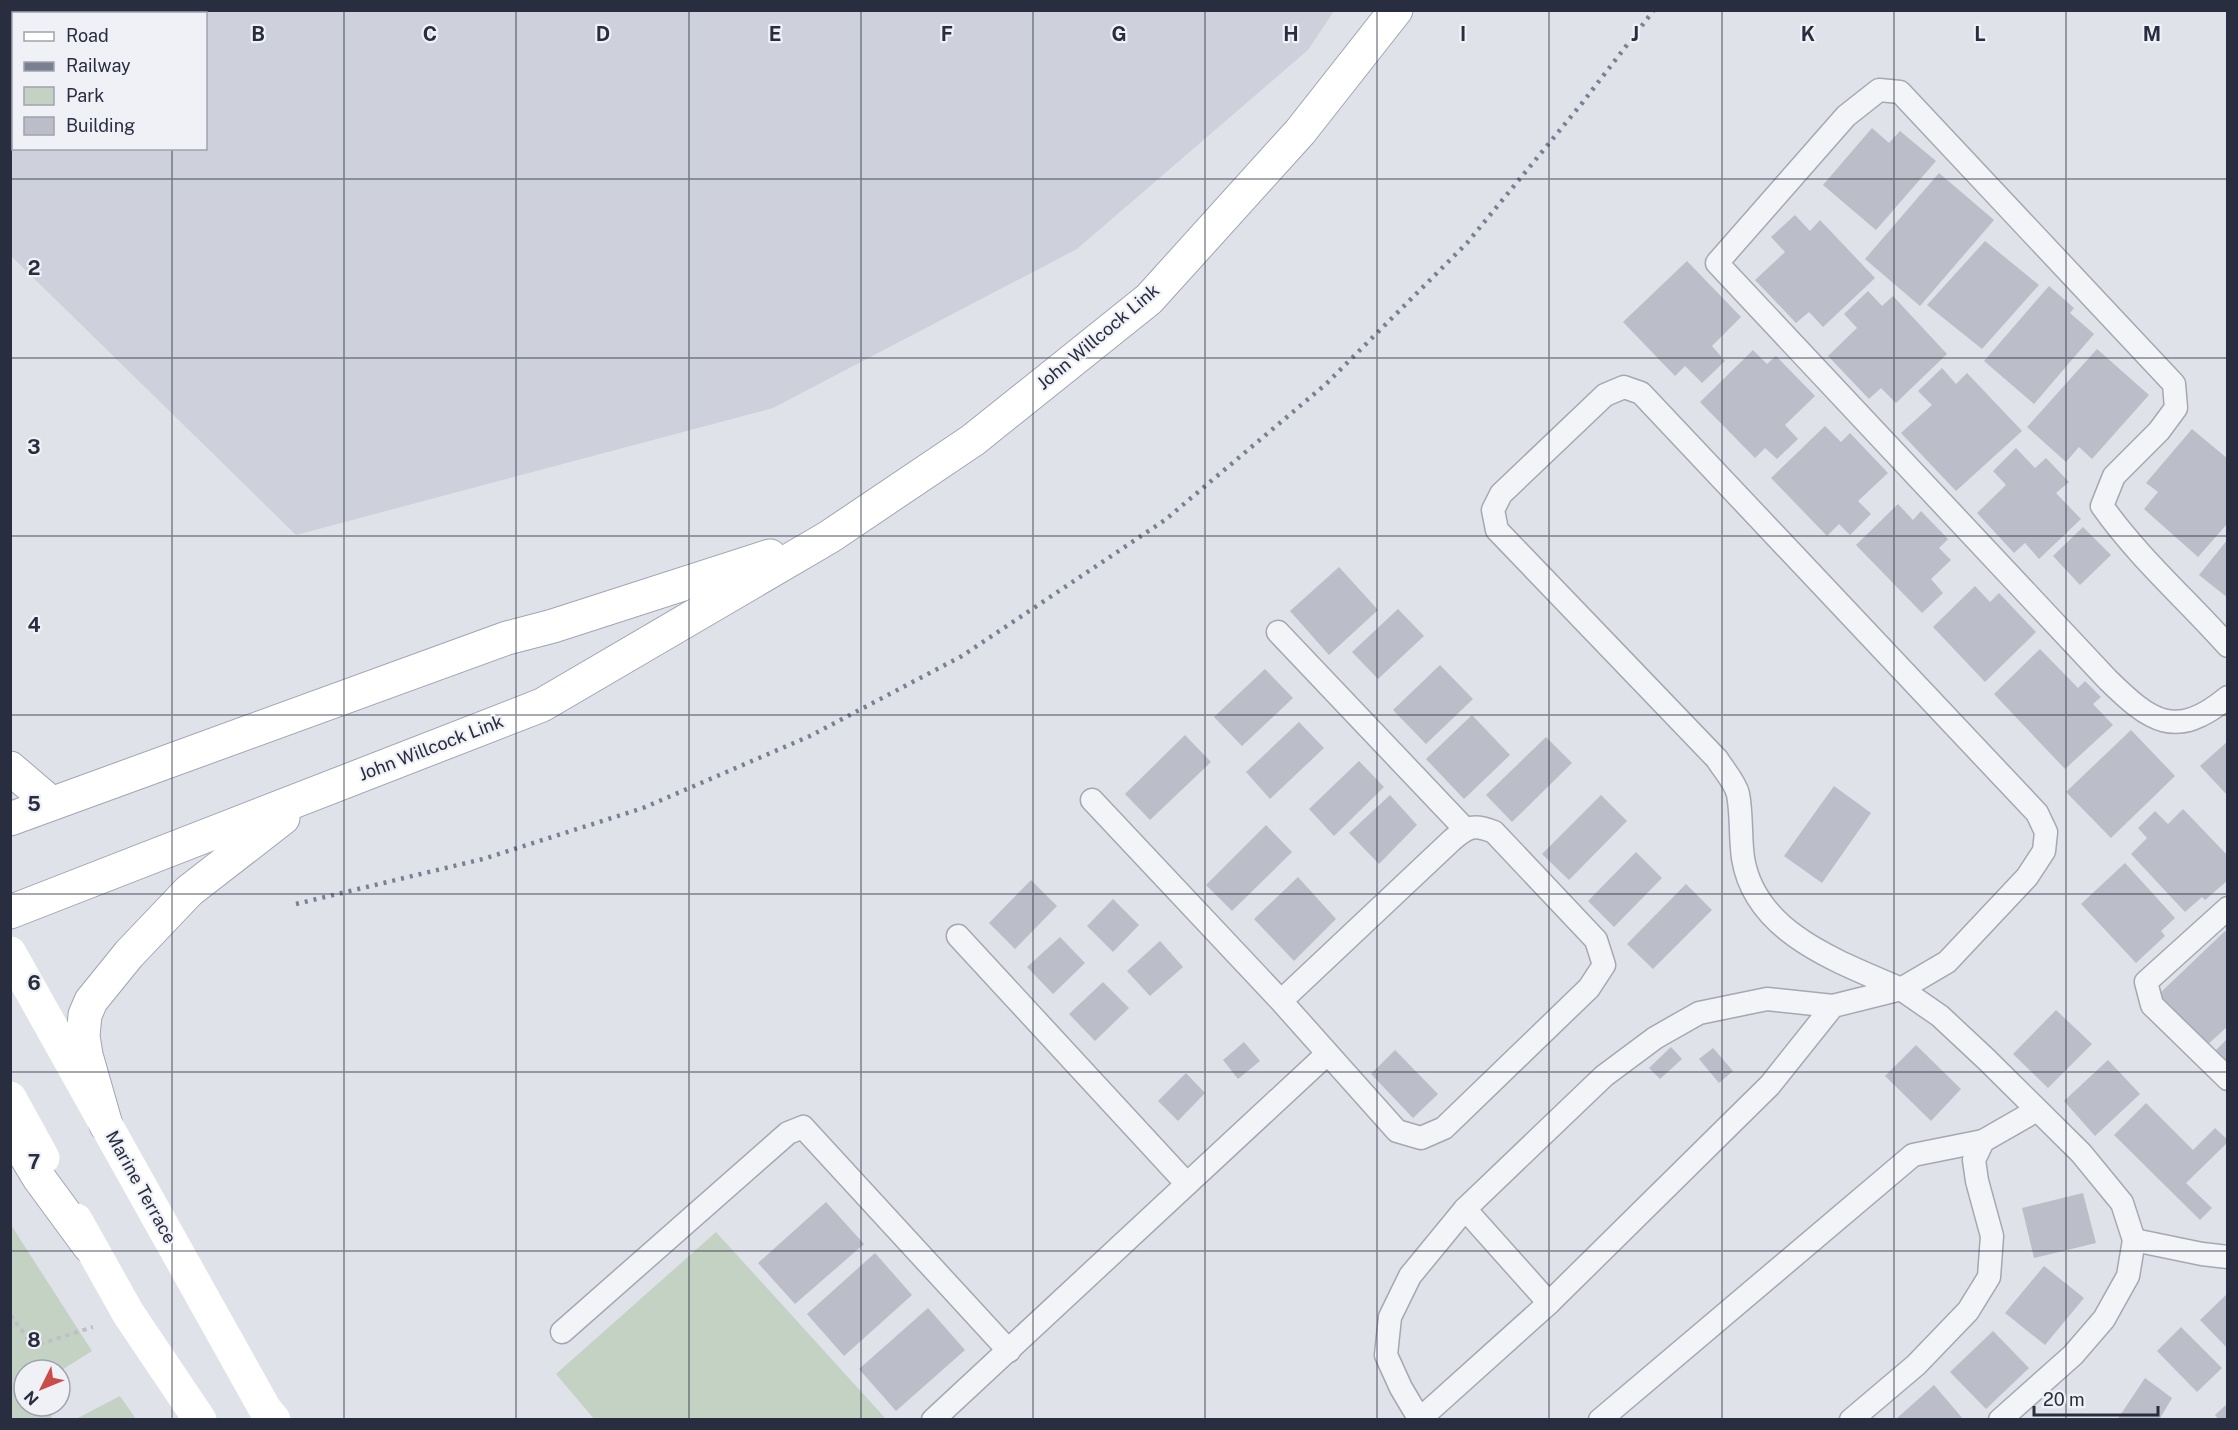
<svg xmlns="http://www.w3.org/2000/svg" width="2238" height="1430" font-family="'Public Sans',sans-serif">
	<style>
		.built { fill: #ced1db; fill-rule: evenodd }
		.green { fill: #c3d2c2 }
		.building { fill: #bbbdc8 }
		.lines { fill: none; stroke-linecap: round; stroke-linejoin: round }
		.lane-casing { stroke: #a5a8b3; stroke-width: 25 }
		.primary-casing { stroke: #a0a4b4; stroke-width: 35 }
		.path { stroke: #bec0c7; stroke-width: 4; stroke-dasharray: 4.5 4.5; stroke-linecap: butt }
		.lane { stroke: #f3f4f7; stroke-width: 22 }
		.secondary { stroke: #fff; stroke-width: 33 }
		.primary { stroke: #fff; stroke-width: 33 }
		.rail { stroke: #7a7f92; stroke-width: 4.5; stroke-dasharray: 3 6; stroke-linecap: butt }
		.grid { fill: none; stroke: #292d40; stroke-width: 1.5; stroke-opacity: 0.55 }
		.labels { text-anchor: middle; stroke-width: 4.5; stroke-linejoin: round; paint-order: stroke }
		.street-label { font-size: 18px; fill: #292d40; stroke: #f0f1f6 }
		.grid-label { font-size: 20px; text-anchor: middle; font-weight: bold; fill: #292d40; stroke: #f0f1f6; stroke-width: 4.5; stroke-linejoin: round; paint-order: stroke }
	</style>
	<rect width="100%" height="100%" fill="#e0e2e9"/>
	<path class="built" d="M 10,11 L 11,10 L 1334,11 L 1308,50 L 1077,249 L 773,408 L 296,535 L 11,256 ZM 14,14 L 206,14 L 206,148 L 14,148 Z"/>
	<g class="green">
		<polygon points="11,1225 92,1351 60,1371 24,1370 24,1406 44,1406 53,1419 11,1419"/>
		<polygon points="716,1232 886,1419 594,1419 556,1374"/>
		<polygon points="120,1396 136,1419 76,1419"/>
	</g>
	<g class="building">
		<polygon points="1872,128 1889,143 1900,131 1936,161 1876,230 1823,185"/>
		<polygon points="1939,173 1994,220 1920,306 1865,259"/>
		<polygon points="1795,215 1810,231 1820,220 1875,278 1823,327 1809,312 1796,323 1755,280 1785,252 1771,237"/>
		<polygon points="1985,241 2039,285 1982,349 1927,305"/>
		<polygon points="1687,261 1741,317 1712,346 1725,361 1702,383 1685,366 1675,376 1623,322"/>
		<polygon points="2049,286 2074,308 2070,313 2094,334 2034,404 1984,361"/>
		<polygon points="1868,291 1882,306 1893,296 1947,354 1896,403 1881,388 1869,399 1828,356 1857,328 1844,314"/>
		<polygon points="2097,349 2149,395 2092,459 2079,447 2066,462 2027,427"/>
		<polygon points="1753,350 1767,364 1776,356 1815,396 1785,425 1798,439 1777,459 1765,448 1755,458 1700,402"/>
		<polygon points="1942,368 1956,384 1967,373 2022,431 1956,491 1901,433 1932,405 1918,391"/>
		<polygon points="1825,426 1841,442 1850,433 1888,473 1858,501 1871,514 1850,535 1839,524 1827,536 1771,478"/>
		<polygon points="2192,429 2228,459 2226,492 2228,523 2198,557 2144,509 2158,492 2146,483"/>
		<polygon points="2016,448 2035,468 2046,458 2069,482 2056,493 2081,519 2039,559 2025,543 2014,553 1977,513 2006,485 1993,471"/>
		<polygon points="1898,504 1913,520 1921,511 1948,539 1939,548 1951,560 1931,579 1943,593 1922,613 1856,545"/>
		<polygon points="2083,527 2111,555 2080,585 2053,556"/>
		<polygon points="2228,539 2228,598 2199,575"/>
		<polygon points="1339,567 1378,610 1329,655 1290,611"/>
		<polygon points="1975,586 1990,602 1999,593 2036,632 1985,682 1933,627"/>
		<polygon points="1398,609 1424,636 1378,679 1352,652"/>
		<polygon points="2040,649 2078,688 2085,681 2101,697 2093,704 2113,725 2065,769 1994,694"/>
		<polygon points="1440,665 1473,699 1426,744 1393,710"/>
		<polygon points="1265,669 1293,698 1242,746 1214,717"/>
		<polygon points="1472,715 1510,755 1464,799 1426,759"/>
		<polygon points="1299,722 1324,748 1270,799 1246,772"/>
		<polygon points="2131,730 2175,776 2111,838 2066,792"/>
		<polygon points="1185,735 1211,762 1150,820 1125,794"/>
		<polygon points="1546,737 1572,763 1512,822 1486,795"/>
		<polygon points="2228,741 2228,796 2200,766"/>
		<polygon points="1359,761 1384,787 1334,836 1309,809"/>
		<polygon points="1834,786 1871,813 1822,883 1784,856"/>
		<polygon points="1390,795 1417,825 1379,864 1349,833"/>
		<polygon points="1601,795 1627,821 1569,880 1542,854"/>
		<polygon points="2183,809 2228,856 2228,880 2205,900 2202,897 2185,912 2131,854 2147,838 2138,828 2155,811 2168,824"/>
		<polygon points="1266,825 1292,852 1232,911 1206,885"/>
		<polygon points="1636,852 1662,878 1614,927 1588,901"/>
		<polygon points="2125,863 2175,918 2161,931 2165,936 2136,963 2081,904"/>
		<polygon points="1298,877 1336,919 1294,961 1254,919"/>
		<polygon points="1031,880 1057,906 1015,949 989,923"/>
		<polygon points="1686,884 1712,910 1653,969 1627,944"/>
		<polygon points="1113,899 1139,925 1113,952 1087,926"/>
		<polygon points="2225,931 2228,934 2228,1026 2205,1047 2157,996"/>
		<polygon points="1060,937 1085,963 1053,994 1027,967"/>
		<polygon points="1160,941 1183,967 1150,996 1127,971"/>
		<polygon points="1103,982 1129,1008 1095,1041 1069,1014"/>
		<polygon points="2056,1010 2092,1044 2048,1088 2013,1054"/>
		<polygon points="2228,1038 2228,1066 2214,1052"/>
		<polygon points="1244,1042 1260,1061 1238,1079 1223,1060"/>
		<polygon points="1916,1045 1961,1089 1931,1121 1885,1076"/>
		<polygon points="1671,1047 1682,1059 1660,1079 1649,1068"/>
		<polygon points="1713,1048 1733,1071 1719,1083 1699,1059"/>
		<polygon points="1395,1050 1438,1094 1413,1118 1371,1074"/>
		<polygon points="2108,1060 2140,1094 2095,1136 2064,1101"/>
		<polygon points="1186,1073 1205,1093 1178,1121 1158,1101"/>
		<polygon points="2146,1103 2193,1150 2215,1128 2228,1140 2228,1142 2186,1183 2212,1208 2200,1220 2114,1135"/>
		<polygon points="2083,1193 2096,1243 2034,1258 2022,1208"/>
		<polygon points="826,1202 864,1244 795,1304 758,1263"/>
		<polygon points="875,1253 912,1295 844,1356 807,1314"/>
		<polygon points="2044,1266 2084,1298 2045,1345 2005,1313"/>
		<polygon points="2228,1293 2228,1349 2200,1320"/>
		<polygon points="928,1308 965,1350 896,1411 859,1369"/>
		<polygon points="2181,1327 2222,1368 2197,1392 2157,1351"/>
		<polygon points="1993,1331 2029,1368 1986,1409 1950,1372"/>
		<polygon points="2145,1378 2172,1398 2159,1420 2117,1420"/>
		<polygon points="1934,1385 1964,1420 1895,1420"/>
		<polygon points="2228,1403 2228,1420 2219,1420 2215,1415"/>
	</g>
	<g class="lines">
		<defs>
			<g id="lane">
				<path d="M 1624,387 L 1641,393 L 2037,813 L 2046,832 L 2044,851 L 2027,877 L 1947,962 L 1901,989 C 1840,962 1755,934 1743,858 C 1740,837 1742,815 1738,794 C 1735,782 1723,769 1717,759 L 1497,530 L 1493,510 L 1501,494 L 1605,395 Z"/>
				<polyline points="1278,632 1465,829"/>
				<path d="M 2228,646 C 2186,599 2138,557 2102,506 L 2114,476 L 2159,431 L 2176,408 L 2174,384 L 1900,92 L 1879,90 L 1846,116 L 1717,263 L 2108,680 C 2150,721 2175,741 2228,697"/>
				<path d="M 1092,800 L 1281,1001 L 1397,1131 L 1421,1138 L 1444,1128 L 1589,988 L 1604,965 L 1596,940 L 1494,832 C 1474,824 1468,826 1452,840 L 1281,1001"/>
				<polyline points="2228,908 2146,982 2152,1005 2228,1079"/>
				<polyline points="958,936 1187,1184"/>
				<polyline points="1465,1209 1549,1303"/>
				<polyline points="2134,1240 2202,1254 2228,1257"/>
				<polyline points="562,1332 788,1133 803,1127 1009,1351"/>
				<polyline points="1420,1419 1549,1303 1770,1085 1833,1006 1901,989 1940,1016 1986,1059 2081,1153 2122,1203 2134,1240 2128,1276 2104,1319 2073,1355 2000,1420"/>
				<polyline points="933,1420 1327,1054"/>
				<polyline points="1420,1420 1401,1388 1386,1355 1390,1317 1410,1276 1465,1209 1604,1076 1655,1038 1699,1013 1767,999 1833,1006"/>
				<polyline points="1600,1420 1913,1155 1983,1141"/>
				<polyline points="1851,1420 1916,1365 1968,1311 1989,1277 1992,1236 1977,1181 1974,1160 1983,1141 2037,1110"/>
			</g>
			<g id="primary">
				<polyline points="10,768 51,803"/>
				<polyline points="10,819 507,638 553,626 770,556"/>
				<polyline points="10,912 542,705 829,537 973,440 1149,299 1300,132 1396,10"/>
				<polyline points="106,1125 86,1055 83,1036 85,1015 91,1001 129,954 189,891 283,818"/>
				<polyline points="10,1130 39,1178 89,1246"/>
			</g>
		</defs>
		<use href="#lane" class="lane-casing"/>
		<use href="#primary" class="primary-casing"/>
		<polyline class="path" points="10,1315 34,1346 93,1327"/>
		<use href="#lane" class="lane"/>
		<g class="secondary">
			<polyline points="10,953 265,1409 274,1420"/>
			<polyline points="10,1098 43,1158"/>
			<polyline points="76,1220 128,1313 200,1420"/>
		</g>
		<use href="#primary" class="primary"/>
		<polyline class="rail" points="296,904 483,859 643,808 810,736 962,656 1165,520 1326,384 1467,243 1583,102 1654,10"/>
	</g>
	<path class="grid" d="M 172,10 L 172,14M 344,10 L 344,1420M 516,10 L 516,1420M 689,10 L 689,1420M 861,10 L 861,1420M 1033,10 L 1033,1420M 1205,10 L 1205,1420M 1377,10 L 1377,1420M 1549,10 L 1549,1420M 1722,10 L 1722,1420M 1894,10 L 1894,1420M 2066,10 L 2066,1420M 172,148 L 172,1420M 10,179 L 2228,179M 10,358 L 2228,358M 10,536 L 2228,536M 10,715 L 2228,715M 10,894 L 2228,894M 10,1072 L 2228,1072M 10,1251 L 2228,1251"/>
	<g class="labels">
		<g class="street-label">
			<text transform="translate(1098 337) rotate(-40)" y="6">John Willcock Link</text>
			<text transform="translate(431 748) rotate(-21)" y="6">John Willcock Link</text>
			<text transform="translate(141 1187) rotate(61)" y="6">Marine Terrace</text>
		</g>
	</g>
	<g class="grid-label">
		<text x="258" y="41">B</text>
		<text x="430" y="41">C</text>
		<text x="603" y="41">D</text>
		<text x="775" y="41">E</text>
		<text x="947" y="41">F</text>
		<text x="1119" y="41">G</text>
		<text x="1291" y="41">H</text>
		<text x="1463" y="41">I</text>
		<text x="1635" y="41">J</text>
		<text x="1808" y="41">K</text>
		<text x="1980" y="41">L</text>
		<text x="2152" y="41">M</text>
		<text x="34" y="275">2</text>
		<text x="34" y="454">3</text>
		<text x="34" y="632">4</text>
		<text x="34" y="811">5</text>
		<text x="34" y="990">6</text>
		<text x="34" y="1169">7</text>
		<text x="34" y="1347">8</text>
	</g>
	<rect width="2238" height="1430" fill="none" stroke="#292d40" stroke-width="24"/>
	<rect x="12" y="12" width="195" height="138" fill="#f0f1f6" stroke="#a0a3ad" stroke-width="1.5"/>
	<rect x="24" y="32" width="30" height="9" fill="#ffffff" stroke="#a0a3ad" stroke-width="1.5"/>
	<text x="66" y="42" font-size="18" fill="#292d40">Road</text>
	<rect x="24" y="62" width="30" height="9" fill="#7a7f92" stroke="#a0a3ad" stroke-width="1.5"/>
	<text x="66" y="72" font-size="18" fill="#292d40">Railway</text>
	<rect x="24" y="87" width="30" height="18" fill="#c3d2c2" stroke="#a0a3ad" stroke-width="1.5"/>
	<text x="66" y="102" font-size="18" fill="#292d40">Park</text>
	<rect x="24" y="117" width="30" height="18" fill="#bbbdc8" stroke="#a0a3ad" stroke-width="1.5"/>
	<text x="66" y="132" font-size="18" fill="#292d40">Building</text>
	<g transform="translate(42 1388) rotate(227)"><circle r="28" fill="#f0f1f6" stroke="#a0a3ad" stroke-width="1.5"/>
	<path d="M0-4.5L10 22L0 15L-10 22Z" fill="#ca4d49"/>
	<text y="-9" font-size="16" font-weight="bold" text-anchor="middle" fill="#292d40">N</text>
	</g>
	<path d="M2034 1406v9h124v-9" fill="none" stroke="#292d40" stroke-width="3"/>
	<text x="2043" y="1406" font-size="18" fill="#292d40" stroke="#f0f1f6" stroke-width="4.5" paint-order="stroke">20 m</text>
</svg>
